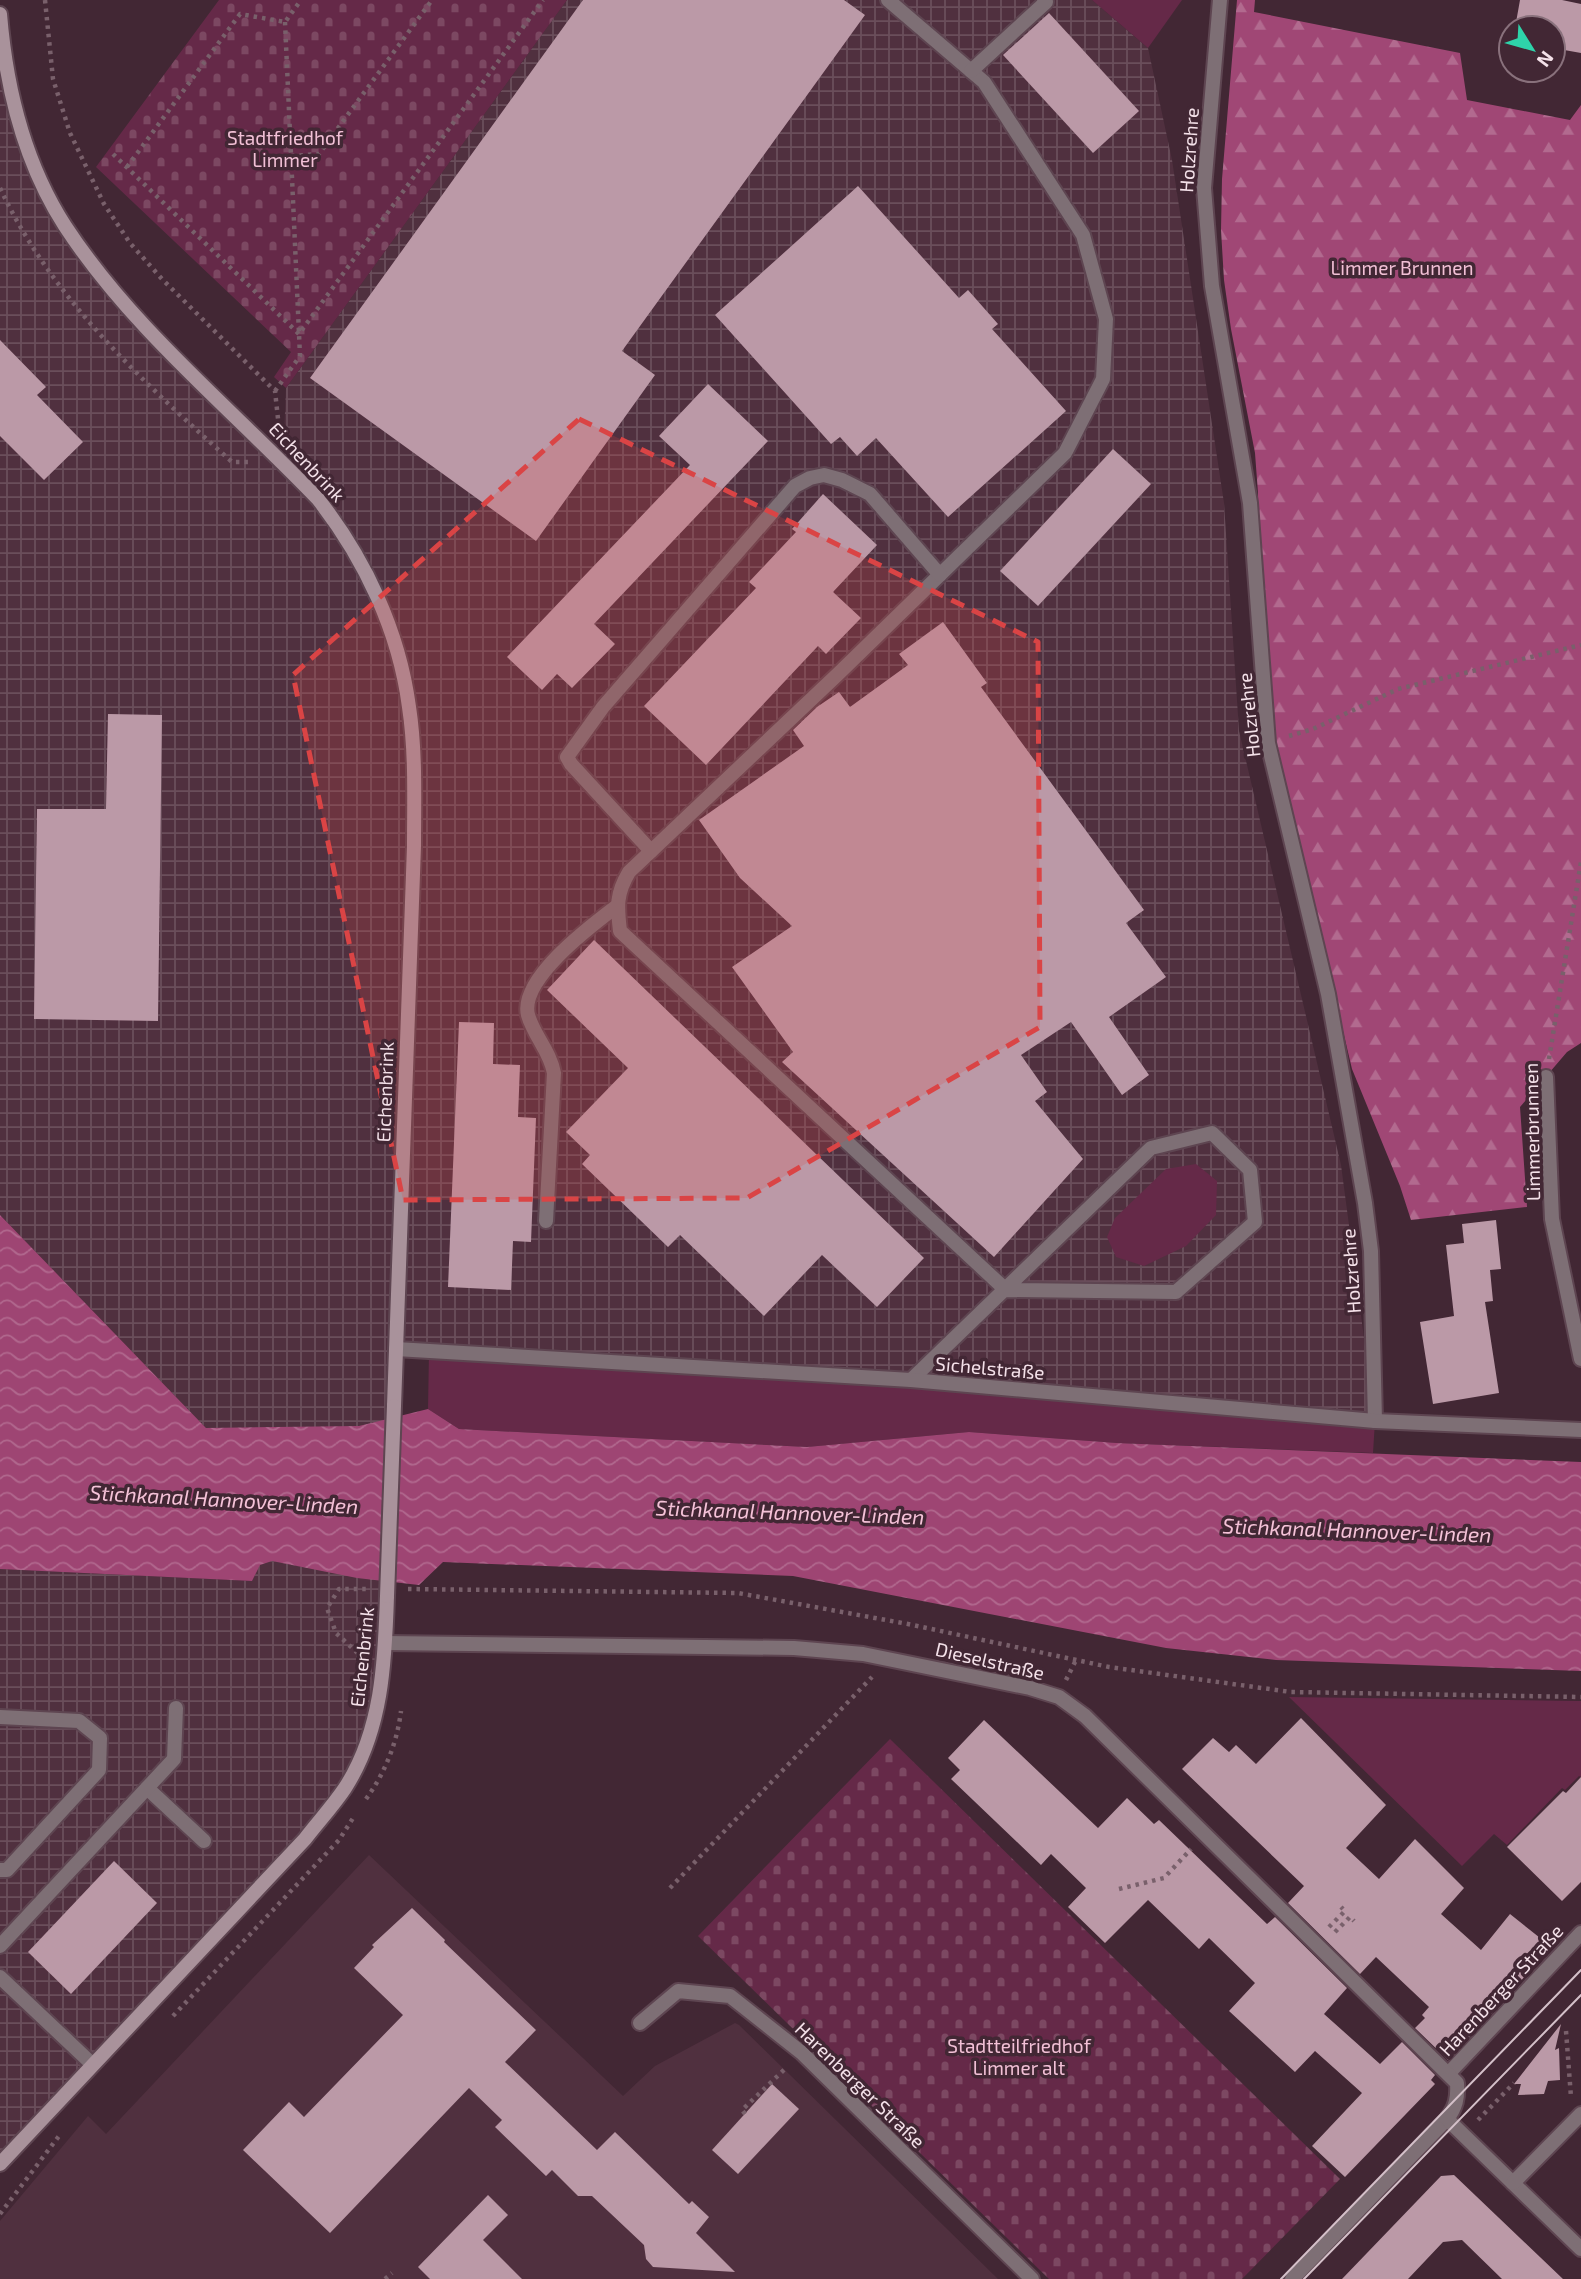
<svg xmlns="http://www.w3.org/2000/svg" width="1581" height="2279" font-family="'Exo 2',sans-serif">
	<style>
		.built { fill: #50303f }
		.industrial { fill: url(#industrial-grid) }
		.green { fill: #652948 }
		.forest { fill: url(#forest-firs) }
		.cemetery { fill: url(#cemetery-stones) }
		.water { fill: url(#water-waves) }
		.building { fill: #bb99a7 }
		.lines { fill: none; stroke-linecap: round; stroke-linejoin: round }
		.lane-casing { stroke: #5e4551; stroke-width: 18 }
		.street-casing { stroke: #5e4551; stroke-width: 18 }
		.secondary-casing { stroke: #5e4551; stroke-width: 18 }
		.path { stroke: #79606b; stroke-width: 4.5; stroke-dasharray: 3.5 5; stroke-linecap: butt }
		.lane { stroke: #7e6f75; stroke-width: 14 }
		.street { stroke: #7e6f75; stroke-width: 14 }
		.secondary { stroke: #a9929b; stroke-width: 14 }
		.tram { stroke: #d4c0c9; stroke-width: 2 }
		.secondary-bridge-casing { stroke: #5e4551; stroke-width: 18; stroke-linecap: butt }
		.secondary-bridge { stroke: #a9929b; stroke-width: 14 }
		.marked { fill: #da4445; fill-opacity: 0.2; stroke: #da4445; stroke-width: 5; stroke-dasharray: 14 9; stroke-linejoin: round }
		.labels { text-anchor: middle; stroke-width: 7; stroke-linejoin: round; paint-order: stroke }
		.park-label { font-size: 19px; fill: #f2c0d6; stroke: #422734 }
		.street-label { font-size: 19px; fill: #f4e1e9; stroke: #422734 }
		.water-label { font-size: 21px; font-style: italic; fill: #f5c2d8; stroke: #422734 }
	</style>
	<defs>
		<pattern id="industrial-grid" width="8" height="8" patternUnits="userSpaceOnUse" patternTransform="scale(1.75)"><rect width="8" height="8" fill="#50303f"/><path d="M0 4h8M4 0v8" fill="none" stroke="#6a4e5b"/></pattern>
		<pattern id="forest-firs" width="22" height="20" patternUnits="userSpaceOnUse" patternTransform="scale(1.75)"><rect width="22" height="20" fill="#a04775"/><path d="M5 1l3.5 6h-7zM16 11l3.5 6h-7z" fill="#b26a8f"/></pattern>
		<pattern id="cemetery-stones" width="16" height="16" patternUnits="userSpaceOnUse" patternTransform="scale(1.75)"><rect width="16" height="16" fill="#652948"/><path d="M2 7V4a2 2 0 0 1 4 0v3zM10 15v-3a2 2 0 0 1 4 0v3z" fill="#7c4862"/></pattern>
		<pattern id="water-waves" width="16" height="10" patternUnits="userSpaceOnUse" patternTransform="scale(1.75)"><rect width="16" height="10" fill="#9e4573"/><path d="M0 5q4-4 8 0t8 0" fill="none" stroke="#b1688e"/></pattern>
	</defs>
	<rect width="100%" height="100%" fill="#422734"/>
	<polygon class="built" points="369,1855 623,2096 655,2066 735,2023 739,2025 998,2279 0,2279 0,2221 88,2116 106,2134"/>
	<polygon class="industrial" points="567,0 1092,0 1148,48 1172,160 1224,503 1239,731 1341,1165 1375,1421 396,1349 383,1673 345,1789 0,2164 0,1569 252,1581 260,1564 272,1561 357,1577 359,1427 206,1428 0,1215 0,14 30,153 96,269 283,461 286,388"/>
	<g class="green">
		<polygon points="1092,0 1182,0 1148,48"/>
		<polygon points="1196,1164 1217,1181 1216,1215 1186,1246 1144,1266 1116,1257 1107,1237 1115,1218 1166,1169"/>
		<polygon points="429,1351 1375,1421 1373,1453 1117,1443 969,1432 807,1447 459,1429 428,1409"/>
		<polygon points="1289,1697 1581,1701 1581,1777 1579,1776 1565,1790 1562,1788 1507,1845 1494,1834 1462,1866"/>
	</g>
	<polygon class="forest" points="1237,0 1255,0 1254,12 1460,53 1467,100 1570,120 1581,105 1581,1043 1567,1052 1520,1107 1527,1207 1411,1220 1400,1186 1352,1069 1278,756 1267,698 1260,640 1258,493 1255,453 1231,329 1224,280 1221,230 1222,179"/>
	<g class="cemetery">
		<polygon points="219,0 567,0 286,388 274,377 291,352 96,167"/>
		<polygon points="890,1739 1340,2179 1242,2279 1049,2279 698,1936"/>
	</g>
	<polygon class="water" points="0,1215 206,1428 359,1426 428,1409 459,1429 807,1447 969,1432 1117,1443 1581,1462 1581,1671 1276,1660 1166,1648 793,1576 443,1562 419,1585 357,1578 272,1561 260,1565 252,1581 0,1569"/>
	<g class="building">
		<polygon points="583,0 844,0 865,15 622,351 655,375 536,541 310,378"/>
		<polygon points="1520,0 1562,0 1581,4 1581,53 1553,48 1553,28 1515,28"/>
		<polygon points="1049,13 1139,111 1093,153 1003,55"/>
		<polygon points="858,186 959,298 968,290 998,324 992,329 1066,411 948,517 876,438 857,456 840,437 831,444 715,315"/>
		<polygon points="0,340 46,387 37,395 83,442 44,480 0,436"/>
		<polygon points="708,384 768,441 594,624 615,644 572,688 557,674 542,690 507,657 690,465 659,436"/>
		<polygon points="1113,449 1151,484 1038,606 1000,571"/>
		<polygon points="823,494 877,545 833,592 861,618 826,654 818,646 706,765 644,706 756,588 749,582 796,532 792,529"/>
		<polygon points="943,622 987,683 981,687 1144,910 1126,923 1166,977 1109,1017 1149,1075 1122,1095 1071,1022 1021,1055 1047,1092 1035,1101 1083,1159 994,1257 782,1062 793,1052 732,967 792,926 740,878 699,820 804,746 793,730 817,707 839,692 850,707 908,665 899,654"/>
		<polygon points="108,714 162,715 158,1021 34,1019 37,809 106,809"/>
		<polygon points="594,940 924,1258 877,1307 822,1255 764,1316 680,1235 668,1247 582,1164 590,1155 566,1132 628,1068 547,990"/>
		<polygon points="459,1022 494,1023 493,1064 520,1065 518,1117 536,1118 531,1242 513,1241 511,1290 448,1287"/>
		<polygon points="1496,1220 1501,1269 1490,1270 1493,1301 1485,1302 1499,1393 1433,1404 1420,1322 1454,1316 1446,1245 1464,1243 1462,1224"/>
		<polygon points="1301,1718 1386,1805 1346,1848 1379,1879 1415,1839 1464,1888 1441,1914 1481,1950 1510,1914 1549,1945 1513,1991 1448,2060 1415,2028 1425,2018 1422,2015 1429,2007 1376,1957 1360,1974 1288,1903 1304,1886 1182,1769 1213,1738 1229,1752 1236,1745 1256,1764"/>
		<polygon points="984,1720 1098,1828 1127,1798 1154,1824 1159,1820 1267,1924 1275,1917 1347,1988 1324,2014 1380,2064 1402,2042 1435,2075 1431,2080 1435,2084 1345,2177 1312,2146 1362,2093 1315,2051 1295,2072 1229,2011 1255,1983 1209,1938 1199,1949 1148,1900 1105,1943 1068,1907 1086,1888 1051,1854 1041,1865 951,1779 960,1770 948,1758"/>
		<polygon points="1581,1777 1581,1882 1562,1901 1507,1847 1563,1791 1566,1793"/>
		<polygon points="114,1861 157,1903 71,1994 28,1952"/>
		<polygon points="412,1908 445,1940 444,1942 536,2030 505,2062 597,2150 615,2132 689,2204 692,2201 709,2217 696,2233 735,2272 653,2267 646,2259 644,2245 592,2196 578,2196 552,2170 546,2176 495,2127 502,2120 469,2088 330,2233 243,2150 289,2102 304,2117 403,2015 354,1968 374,1947 372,1945"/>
		<polygon points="1561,2024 1555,2050 1559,2048 1560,2080 1548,2081 1544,2094 1518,2095 1521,2084 1514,2084"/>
		<polygon points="772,2084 799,2109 738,2174 712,2150"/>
		<polygon points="1454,2175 1563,2279 1502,2279 1462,2240 1443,2242 1408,2279 1342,2279 1441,2176"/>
		<polygon points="488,2195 508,2215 483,2240 522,2279 430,2279 418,2267"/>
	</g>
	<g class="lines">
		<defs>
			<g id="lane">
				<path d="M 888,0 L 984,82 L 1083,235 L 1106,319 L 1103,379 L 1065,453 L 838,674 L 629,872 C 616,894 617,906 620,931 L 1006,1290 L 1176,1292 L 1255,1222 L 1250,1170 L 1212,1133 L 1151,1148 L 911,1380"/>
				<polyline points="971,71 1046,2 1044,0"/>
				<polyline points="651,851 571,764 567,757 603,707 795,486 810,478 824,475 842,480 870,494 940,575"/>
				<path d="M 546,1221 L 554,1073 C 550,1051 534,1036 528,1015 C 519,979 592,925 617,906"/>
				<polyline points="0,1717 79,1721 100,1738 99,1770 7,1870 0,1870"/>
				<polyline points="147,1788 204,1841"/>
				<polyline points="0,1946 174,1759 176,1708"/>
				<polyline points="0,1977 92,2064"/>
				<polyline points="640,2023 678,1991 730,1996 802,2053 1032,2279"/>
				<polyline points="1449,2073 1581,1933"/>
			</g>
			<g id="street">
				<polyline points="1220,0 1204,188 1212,286 1250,503 1268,743 1328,994 1365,1203 1371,1251 1375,1421"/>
				<polyline points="1546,1077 1552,1219 1581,1359"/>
				<polyline points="396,1349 911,1380 1375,1421 1581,1430"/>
				<path d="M 385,1643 L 794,1648 L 863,1654 L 1030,1688 L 1059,1697 L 1085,1716 L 1457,2083 C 1458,2098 1456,2107 1447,2119 L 1292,2279"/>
				<polyline points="1447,2119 1581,2249"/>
				<polyline points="1513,2183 1581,2114"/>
			</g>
			<g id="secondary">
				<path d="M 0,14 C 6,87 25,164 65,226 C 133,330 233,410 318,499 C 365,559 399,631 409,707 C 416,753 414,800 414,846 L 394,1406"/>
				<path d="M 0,2164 L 305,1839 C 318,1822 333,1806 345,1788 C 382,1731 385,1662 387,1596"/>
			</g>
		</defs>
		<use href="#lane" class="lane-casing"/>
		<use href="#street" class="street-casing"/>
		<use href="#secondary" class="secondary-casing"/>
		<g class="path">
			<polyline points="45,0 53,79 70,133 104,204 130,243 162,279 275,391 279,428"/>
			<polyline points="113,154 299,334 543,0"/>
			<polyline points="291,156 319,154 432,0"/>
			<polyline points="127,167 240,14 285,22 301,0"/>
			<path d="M 0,188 C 52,299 142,381 232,462 L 249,462"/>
			<polyline points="275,391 300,356 285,22"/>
			<polyline points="1289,736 1313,729 1398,689 1581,645"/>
			<polyline points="1549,1059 1581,862"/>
			<polyline points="408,1589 738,1593 908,1624 1109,1667 1291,1692 1581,1697"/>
			<polyline points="364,1659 336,1633 327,1608 339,1589 368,1589"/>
			<polyline points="1066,1680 1076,1660"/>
			<path d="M 366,1799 C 385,1773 397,1743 401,1711"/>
			<polyline points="670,1888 872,1677"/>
			<polyline points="1119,1889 1164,1878 1191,1849"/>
			<polyline points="1329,1927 1345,1911 1341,1907"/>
			<polyline points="1335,1932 1350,1917 1354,1921"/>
			<polyline points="173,2016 339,1840 355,1815"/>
			<polyline points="1566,2031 1571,2097"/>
			<polyline points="745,2114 742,2110 786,2068"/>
			<polyline points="1478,2120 1514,2083"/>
			<polyline points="0,2214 59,2136"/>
			<polyline points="385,2279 392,2273"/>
		</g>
		<use href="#lane" class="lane"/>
		<use href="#street" class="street"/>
		<use href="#secondary" class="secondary"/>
		<g class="tram">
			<polyline points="1281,2279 1581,1970"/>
			<polyline points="1304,2279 1581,1995"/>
		</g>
		<defs>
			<polyline id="secondary-bridge" points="387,1596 394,1406"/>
		</defs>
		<use href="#secondary-bridge" class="secondary-bridge-casing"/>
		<use href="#secondary-bridge" class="secondary-bridge"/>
	</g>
	<path class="marked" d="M 579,419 L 1038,642 L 1040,1027 L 747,1198 L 403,1200 L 293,675 Z"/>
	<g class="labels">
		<g class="park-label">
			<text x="285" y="145">Stadtfriedhof<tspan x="285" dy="22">Limmer</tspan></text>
			<text x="1402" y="275">Limmer Brunnen</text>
			<text x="1019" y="2053">Stadtteilfriedhof<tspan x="1019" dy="22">Limmer alt</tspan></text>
		</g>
		<g class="street-label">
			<text transform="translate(1189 150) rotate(-86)" y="7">Holzrehre</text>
			<text transform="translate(307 462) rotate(47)" y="7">Eichenbrink</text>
			<text transform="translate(1249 715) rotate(-96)" y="7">Holzrehre</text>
			<text transform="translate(385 1092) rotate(-88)" y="7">Eichenbrink</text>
			<text transform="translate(1532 1132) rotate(-91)" y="7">Limmerbrunnen</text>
			<text transform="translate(1351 1271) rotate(-94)" y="7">Holzrehre</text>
			<text transform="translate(990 1368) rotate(5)" y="7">Sichelstraße</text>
			<text transform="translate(362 1657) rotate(-84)" y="7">Eichenbrink</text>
			<text transform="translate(990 1661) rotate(13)" y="7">Dieselstraße</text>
			<text transform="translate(1501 1990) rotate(-47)" y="7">Harenberger Straße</text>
			<text transform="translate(860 2085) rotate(44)" y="7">Harenberger Straße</text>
		</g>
		<g class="water-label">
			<text transform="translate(224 1500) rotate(3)" y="7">Stichkanal Hannover-Linden</text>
			<text transform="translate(790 1513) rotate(2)" y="7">Stichkanal Hannover-Linden</text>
			<text transform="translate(1357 1531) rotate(2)" y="7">Stichkanal Hannover-Linden</text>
		</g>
	</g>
	<g transform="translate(1532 49) rotate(127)"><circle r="33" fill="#422734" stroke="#89717c" stroke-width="2"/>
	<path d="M0-5L12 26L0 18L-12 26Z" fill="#2ed4aa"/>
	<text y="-10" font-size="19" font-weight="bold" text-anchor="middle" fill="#f4e1e9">N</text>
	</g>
</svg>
